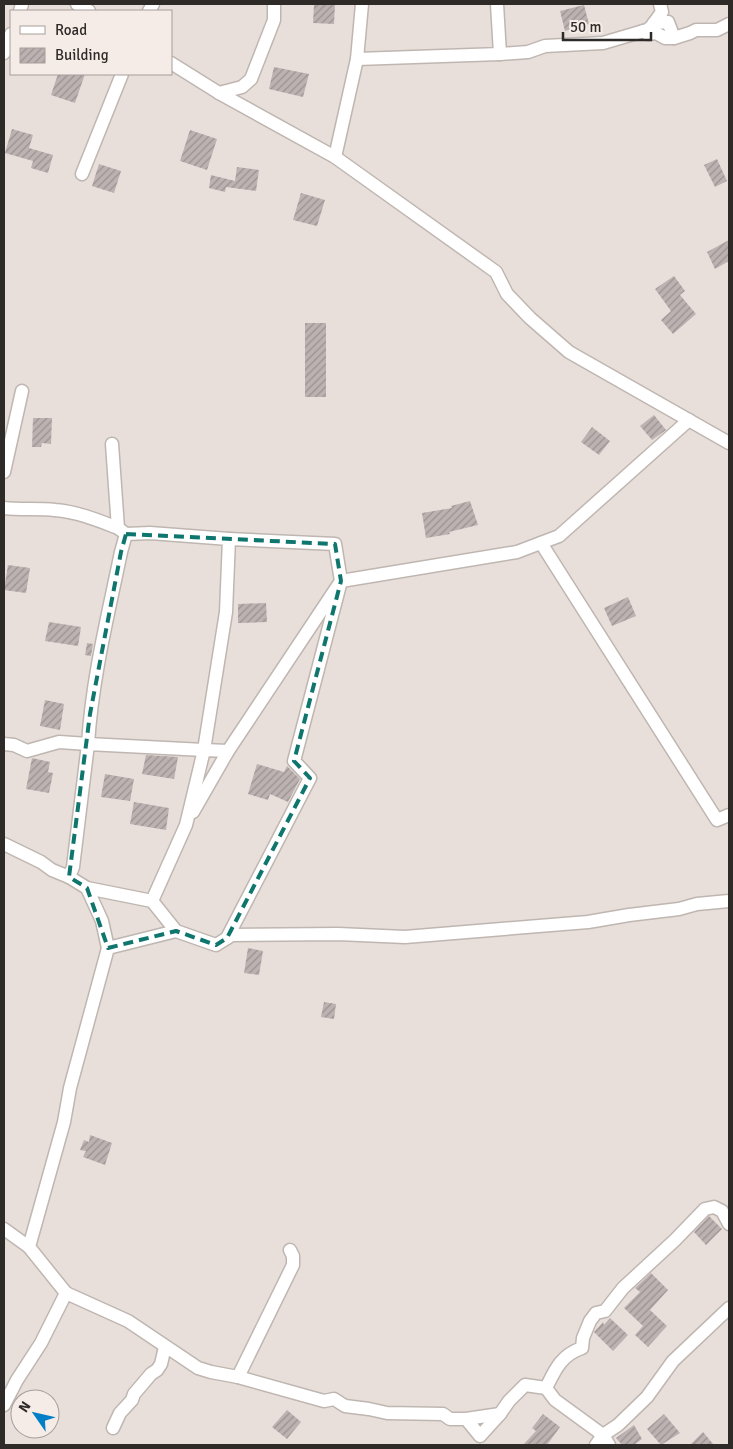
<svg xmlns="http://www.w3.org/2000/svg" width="733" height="1449" font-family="Signika,sans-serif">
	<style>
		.building { fill: url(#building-hatch) }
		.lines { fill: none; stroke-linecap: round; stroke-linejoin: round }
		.minor-casing { stroke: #bfb6b1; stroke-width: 15 }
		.minor { stroke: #fff; stroke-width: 12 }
		.marked { fill: none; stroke: #0f766e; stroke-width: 4; stroke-dasharray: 10 6; stroke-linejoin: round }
	</style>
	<defs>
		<pattern id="building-hatch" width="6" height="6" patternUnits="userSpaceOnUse" patternTransform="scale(1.25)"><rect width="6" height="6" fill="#bdb2b2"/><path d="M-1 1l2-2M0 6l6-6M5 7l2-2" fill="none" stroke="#9a9191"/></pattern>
	</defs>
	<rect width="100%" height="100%" fill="#e9dfda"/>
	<g class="building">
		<polygon points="314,4 335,4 334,24 313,23"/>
		<polygon points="584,5 589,24 565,31 560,11"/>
		<polygon points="274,67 309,74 303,97 269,89"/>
		<polygon points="58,74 85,74 75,103 51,95"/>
		<polygon points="12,129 33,135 29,148 53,155 48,173 31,168 33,161 5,153"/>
		<polygon points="190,130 217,139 207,170 180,161"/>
		<polygon points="717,159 727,181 715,187 704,165"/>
		<polygon points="99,164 121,171 114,193 92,186"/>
		<polygon points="237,167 259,170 256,191 226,187 225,192 209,188 211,175 235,181"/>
		<polygon points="301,193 325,200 317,226 293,220"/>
		<polygon points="729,240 729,261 715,269 707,252"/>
		<polygon points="674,276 685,291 680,295 696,314 673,334 661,320 671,311 655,289"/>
		<rect x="305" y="323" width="21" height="74"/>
		<polygon points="654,415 666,430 652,440 640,426"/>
		<polygon points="33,418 52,418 51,444 42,443 41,447 32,447"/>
		<polygon points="592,427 610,441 599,455 581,442"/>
		<polygon points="470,501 478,525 449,532 450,534 426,538 422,513 452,508 451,506"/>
		<polygon points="8,565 30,568 26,593 4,590"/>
		<polygon points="628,597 636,616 612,626 604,608"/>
		<polygon points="266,603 267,622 238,623 238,604"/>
		<polygon points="49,622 81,627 78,646 45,641"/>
		<polygon points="87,643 93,644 91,656 85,655"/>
		<polygon points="45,700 64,704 60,730 40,726"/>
		<polygon points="146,755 178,757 174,779 142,774"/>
		<polygon points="32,758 50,762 48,772 53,773 49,793 26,789"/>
		<polygon points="257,764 284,772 287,766 300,779 288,802 270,794 268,800 248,794"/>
		<polygon points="105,774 134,779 130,801 101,797"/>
		<polygon points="134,802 169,808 166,830 130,824"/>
		<polygon points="248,948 263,951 259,975 244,973"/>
		<polygon points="324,1002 336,1004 334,1019 321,1017"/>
		<polygon points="90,1135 112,1143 105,1165 83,1157 86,1151 80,1150 84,1140 89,1142"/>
		<polygon points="709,1216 722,1229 706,1245 694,1232"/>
		<polygon points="651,1273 668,1290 650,1310 667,1326 648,1347 635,1335 643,1326 624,1308 640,1292 635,1288"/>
		<polygon points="610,1318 628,1335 613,1351 594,1332 603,1322 604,1325"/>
		<polygon points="287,1410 301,1422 287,1439 272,1427"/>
		<polygon points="543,1414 560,1427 547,1445 523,1445 536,1431 532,1428"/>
		<polygon points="664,1414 680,1433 661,1445 647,1429"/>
		<polygon points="634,1425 642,1439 634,1445 622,1445 616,1438"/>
		<polygon points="703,1432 714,1445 690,1445"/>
	</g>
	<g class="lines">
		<defs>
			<g id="minor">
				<polyline points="77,4 89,11"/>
				<polyline points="20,11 22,4"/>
				<polyline points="149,11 153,4"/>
				<polyline points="643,31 648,34 656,33 665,38 674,38 668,22 654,23"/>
				<polyline points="674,38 690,33 696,30 717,30 729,24"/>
				<polyline points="4,53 11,34"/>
				<polyline points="500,54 528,52 545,46 603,43 647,30 651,27 662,12 660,4"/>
				<polyline points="357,59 500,54 497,4"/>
				<polyline points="171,63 219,93 335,157 496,272 507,294 530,318 569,352 729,443"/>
				<polyline points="219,93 242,87 251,79 274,20 274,4"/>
				<polyline points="335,157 357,59 362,4"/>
				<polyline points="82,174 122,74"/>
				<polyline points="4,472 22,391"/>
				<path d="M 4,508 C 21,510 38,508 55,510 C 78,512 97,520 118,528 L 112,444"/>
				<polyline points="541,543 717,820 729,815"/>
				<path d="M 4,744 L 14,745 L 27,751 L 59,742 L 88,744 C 92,679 108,615 121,552 L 126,534 L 118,528"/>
				<polyline points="193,812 228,751"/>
				<polyline points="4,844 41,862 52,870 69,877 73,867 88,744 204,750 226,612 229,539 150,533 126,534"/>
				<polyline points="69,877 87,888 152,901 176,931 216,945 232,935 338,934 405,937 588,922 629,915 679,909 697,904 729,901"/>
				<polyline points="87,888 102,921 108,948"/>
				<polyline points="152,901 186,825 204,750 228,751 341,581 335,544 229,539"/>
				<polyline points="227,938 310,778 294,761 341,581 517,552 559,536 689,420"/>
				<polyline points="4,1229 29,1247"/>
				<polyline points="66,1293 128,1321 198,1368 211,1372 238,1377 324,1401 334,1399 345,1406 369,1409 387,1413 443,1414 450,1419 466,1419 480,1436 500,1414 466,1419"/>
				<polyline points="238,1377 293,1265 293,1256 290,1250"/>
				<path d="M 546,1388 C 555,1370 561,1355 582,1348 L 583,1338 L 590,1321 L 596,1313 L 605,1311 L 623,1288 L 675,1240 L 705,1209 L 714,1207 L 722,1211 L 729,1224"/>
				<polyline points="4,1405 17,1380 41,1343 66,1293 29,1247 64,1122 70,1088 108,948 176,931"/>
				<polyline points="500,1414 509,1401 525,1385 546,1388 555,1400 603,1435 596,1445"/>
				<polyline points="113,1428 120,1413 132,1400 134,1394 151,1374 157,1370 161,1364 165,1347"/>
				<polyline points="609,1445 603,1435 618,1425 647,1397 673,1361 729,1308"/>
			</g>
		</defs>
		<use href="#minor" class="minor-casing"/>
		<use href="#minor" class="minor"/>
	</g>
	<path class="marked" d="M 126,534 L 335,544 L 341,581 L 294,761 L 310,778 L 227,938 L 216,945 L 176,931 L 108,948 L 87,888 L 69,877 L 90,714 L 121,552 Z"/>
	<rect width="733" height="1449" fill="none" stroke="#2e2a28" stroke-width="10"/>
	<rect x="10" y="10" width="162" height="65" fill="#f6ece7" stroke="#a69e9b"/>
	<rect x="20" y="26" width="25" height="8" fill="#ffffff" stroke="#a69e9b"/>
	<text x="55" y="35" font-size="15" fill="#2e2a28">Road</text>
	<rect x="20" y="48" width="25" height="15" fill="url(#building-hatch)" stroke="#a69e9b"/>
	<text x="55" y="60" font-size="15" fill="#2e2a28">Building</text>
	<g transform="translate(35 1414) rotate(304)"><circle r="24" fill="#f6ece7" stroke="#a69e9b"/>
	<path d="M0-4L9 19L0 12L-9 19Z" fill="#007fc7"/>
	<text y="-8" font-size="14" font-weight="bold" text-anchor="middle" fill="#2e2a28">N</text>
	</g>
	<path d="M563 32v8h88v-8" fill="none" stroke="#2e2a28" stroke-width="2.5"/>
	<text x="570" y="32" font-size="15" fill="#2e2a28" stroke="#f6ece7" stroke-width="4" paint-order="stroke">50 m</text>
</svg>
